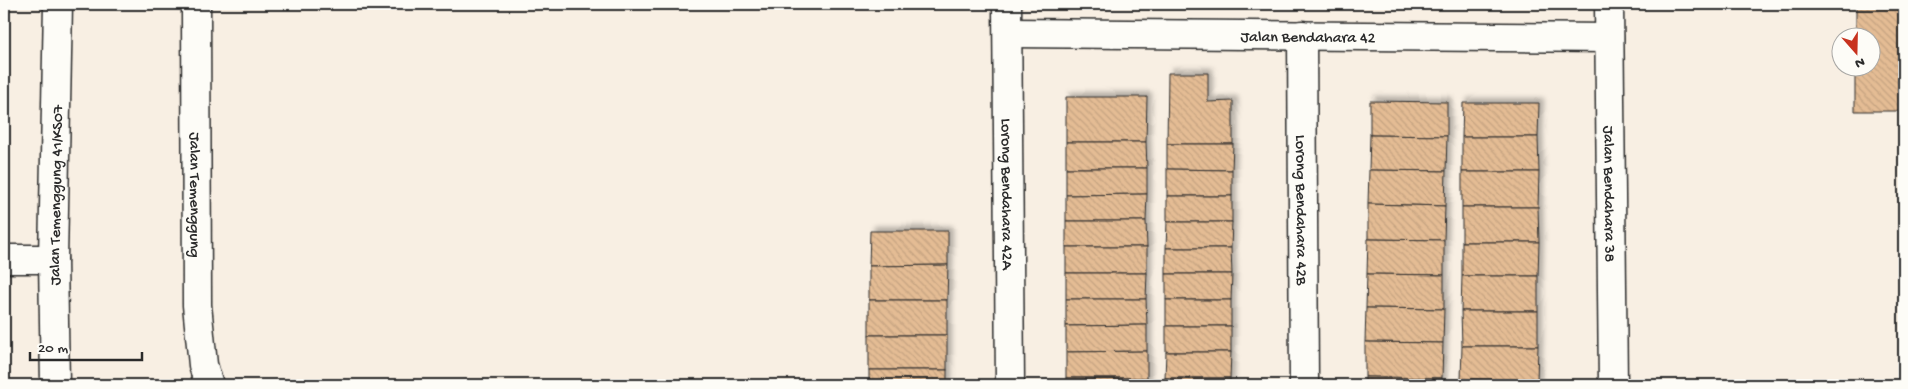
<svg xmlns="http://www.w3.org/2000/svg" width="1908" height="389" font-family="'Gochi Hand',sans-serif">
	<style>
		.building { fill: url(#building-back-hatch); stroke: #2b2b2b; filter: url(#shadow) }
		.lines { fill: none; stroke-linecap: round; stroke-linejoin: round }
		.street-casing { stroke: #2b2b2b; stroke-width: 31 }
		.street { stroke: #fdfcf7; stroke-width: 28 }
		.labels { text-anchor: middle; stroke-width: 4; stroke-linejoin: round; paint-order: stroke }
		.street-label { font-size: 16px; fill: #2b2b2b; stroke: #fdfcf7 }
	</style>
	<defs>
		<pattern id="building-back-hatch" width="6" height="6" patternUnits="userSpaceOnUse" patternTransform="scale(1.25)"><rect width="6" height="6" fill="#e4bc94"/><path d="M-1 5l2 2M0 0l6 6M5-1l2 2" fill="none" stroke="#c4a280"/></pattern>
		<filter id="shadow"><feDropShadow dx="4.5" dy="-4.5" stdDeviation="2.5" flood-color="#0004"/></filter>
	</defs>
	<rect width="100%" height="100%" fill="#f8efe3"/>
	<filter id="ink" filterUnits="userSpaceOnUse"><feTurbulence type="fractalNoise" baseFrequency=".02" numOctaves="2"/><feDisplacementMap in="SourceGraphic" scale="10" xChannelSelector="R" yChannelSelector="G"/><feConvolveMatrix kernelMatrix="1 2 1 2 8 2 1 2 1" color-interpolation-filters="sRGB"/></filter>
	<g filter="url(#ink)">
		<g class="building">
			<polygon points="1856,4 1904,4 1904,111 1855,111 1855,68 1870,68 1870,38 1856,38"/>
			<polygon points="1168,73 1208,73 1208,102 1233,101 1233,144 1167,144"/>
			<polygon points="1066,97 1147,97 1146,142 1066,142"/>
			<polygon points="1370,101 1447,102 1447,136 1370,135"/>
			<polygon points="1463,103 1539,103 1538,137 1462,137"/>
			<polygon points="1370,135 1447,136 1446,171 1369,170"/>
			<polygon points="1462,137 1538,137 1539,172 1462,172"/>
			<polygon points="1066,142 1146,142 1147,168 1066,168"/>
			<polygon points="1167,144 1233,144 1232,170 1167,169"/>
			<polygon points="1066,168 1147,168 1147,194 1066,195"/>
			<polygon points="1167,169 1232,170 1232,196 1167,196"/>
			<polygon points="1369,170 1446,171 1445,206 1368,204"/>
			<polygon points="1462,172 1539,172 1538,207 1462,207"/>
			<polygon points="1147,194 1146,221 1066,221 1066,195"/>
			<rect x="1167" y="196" width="65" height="26"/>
			<polygon points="1368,204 1445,206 1444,240 1368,239"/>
			<polygon points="1462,207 1538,207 1539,242 1462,242"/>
			<polygon points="1066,221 1146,221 1147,247 1066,247"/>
			<polygon points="1167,222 1232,222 1231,248 1166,248"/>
			<polygon points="870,231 948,231 948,265 869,266"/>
			<polygon points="1368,239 1444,240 1444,275 1367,274"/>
			<polygon points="1462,242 1539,242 1538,276 1462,276"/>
			<rect x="1066" y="247" width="81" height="26"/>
			<polygon points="1166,248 1231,248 1232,274 1166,274"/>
			<polygon points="948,265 947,300 869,300 869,266"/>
			<polygon points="1066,273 1147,273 1146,299 1066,299"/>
			<polygon points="1166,274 1232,274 1231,300 1166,300"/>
			<polygon points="1367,274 1444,275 1444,309 1366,308"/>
			<polygon points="1462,276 1538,276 1538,311 1461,311"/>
			<polygon points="1066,299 1146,299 1147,325 1066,326"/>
			<rect x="869" y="300" width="78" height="35"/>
			<rect x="1166" y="300" width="65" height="26"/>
			<polygon points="1366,308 1444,309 1443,343 1365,342"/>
			<polygon points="1461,311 1538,311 1538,346 1462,346"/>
			<polygon points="1147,325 1147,351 1066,352 1066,326"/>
			<rect x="1166" y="326" width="65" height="26"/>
			<rect x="869" y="335" width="78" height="35"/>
			<polygon points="1365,342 1443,343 1442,378 1365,377"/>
			<polygon points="1462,346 1538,346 1537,381 1461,380"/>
			<polygon points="1147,351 1147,378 1066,378 1066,352"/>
			<polygon points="1166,352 1231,352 1230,378 1165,378"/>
			<rect x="869" y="370" width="78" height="15"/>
			<polygon points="1365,377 1442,378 1442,385 1365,385"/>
			<rect x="1066" y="378" width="81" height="7"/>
			<rect x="1165" y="378" width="65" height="7"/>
			<polygon points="1461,380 1537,381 1537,385 1461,385"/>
		</g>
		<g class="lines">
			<defs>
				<g id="street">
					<path id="s1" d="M 196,4 L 197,305 L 203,365 L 209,385"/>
					<path id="s2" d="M 1007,4 L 1010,385"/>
					<path id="s3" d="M 1609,4 L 1613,385"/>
					<path id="s4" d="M 1008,33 L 1609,38"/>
					<path id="s5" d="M 1302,35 L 1304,385"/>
					<polyline points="4,259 53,259"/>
					<path id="s6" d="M 55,385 L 53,259 L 58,4"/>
				</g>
			</defs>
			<use href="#street" class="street-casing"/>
			<use href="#street" class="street"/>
		</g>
	</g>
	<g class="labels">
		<g class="street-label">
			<text dy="6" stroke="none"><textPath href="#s4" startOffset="300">Jalan Bendahara 42</textPath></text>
			<text dy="6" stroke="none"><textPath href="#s6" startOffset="190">Jalan Temenggung 41/KS07</textPath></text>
			<text dy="6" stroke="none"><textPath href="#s2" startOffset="190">Lorong Bendahara 42A</textPath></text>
			<text dy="6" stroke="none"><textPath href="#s1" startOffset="191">Jalan Temenggung</textPath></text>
			<text dy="6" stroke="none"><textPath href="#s3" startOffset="190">Jalan Bendahara 38</textPath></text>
			<text dy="6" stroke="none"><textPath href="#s5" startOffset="175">Lorong Bendahara 42B</textPath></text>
		</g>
	</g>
	<rect width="1908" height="389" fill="none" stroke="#fdfcf7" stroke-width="20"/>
	<rect x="10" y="10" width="1888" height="369" fill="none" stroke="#2b2b2b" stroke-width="2" filter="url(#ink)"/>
	<g transform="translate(1856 52) rotate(160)"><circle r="24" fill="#fdfcf7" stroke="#a9a8a5"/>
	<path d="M0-4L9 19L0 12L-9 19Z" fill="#c8321e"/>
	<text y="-8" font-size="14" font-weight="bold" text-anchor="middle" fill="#2b2b2b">N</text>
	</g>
	<path d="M30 352v8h112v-8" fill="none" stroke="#2b2b2b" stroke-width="2.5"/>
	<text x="38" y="352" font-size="15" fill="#2b2b2b" stroke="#fdfcf7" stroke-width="4" paint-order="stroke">20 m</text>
</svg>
